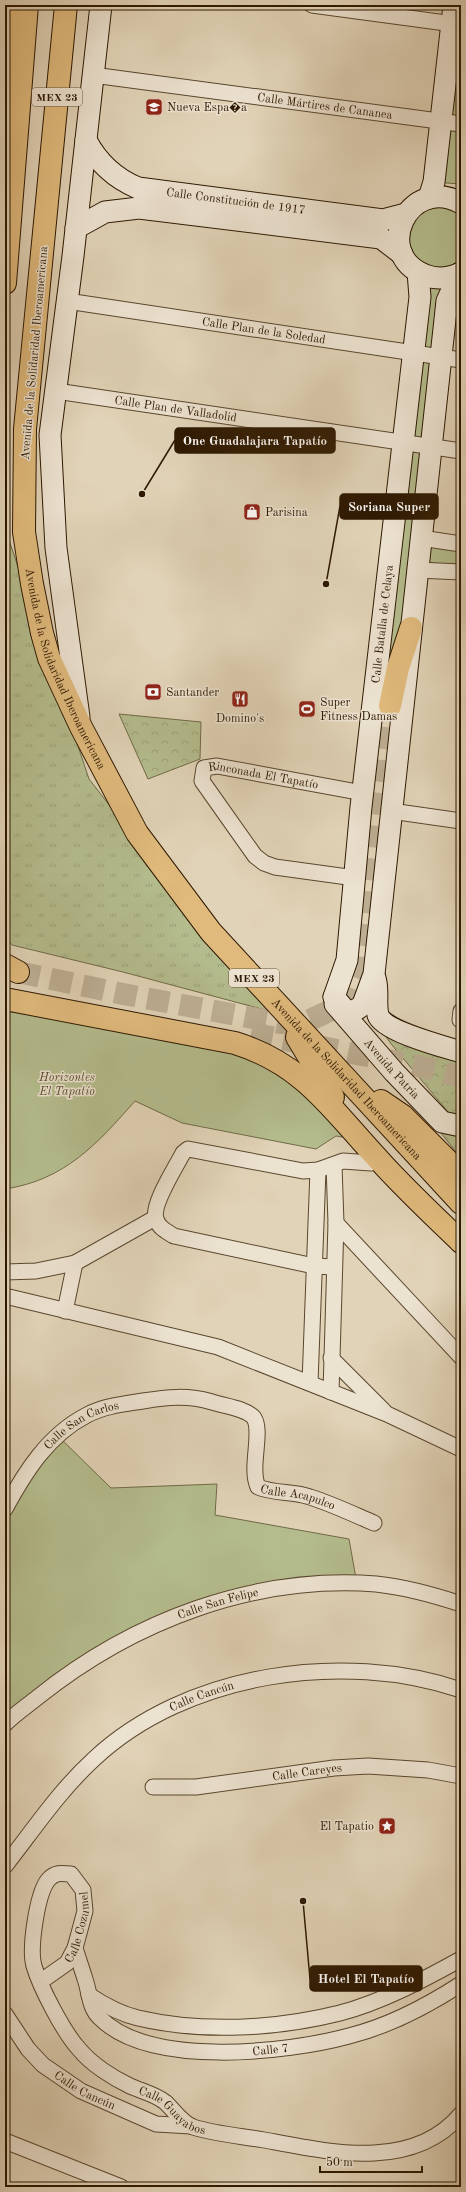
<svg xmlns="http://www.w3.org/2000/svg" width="466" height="2192" font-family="'Old Standard TT',serif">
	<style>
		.grass { fill: url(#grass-tufts); stroke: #706a47 }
		.forest { fill: url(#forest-crowns); stroke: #706a47 }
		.garden { fill: #b4bc8d; stroke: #706a47 }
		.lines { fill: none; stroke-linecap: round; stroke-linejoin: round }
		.highway-tunnel { stroke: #bdae93; stroke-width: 22; stroke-dasharray: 22 11; stroke-linecap: butt }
		.street-casing { stroke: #5a472e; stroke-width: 17 }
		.secondary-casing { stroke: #2d1801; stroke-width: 23 }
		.highway-casing { stroke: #2d1801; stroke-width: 24 }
		.street { stroke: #ece2d0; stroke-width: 15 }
		.secondary { stroke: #ece2d0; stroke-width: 21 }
		.highway { stroke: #e0ba7c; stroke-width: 22 }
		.labels { text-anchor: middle; stroke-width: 3; stroke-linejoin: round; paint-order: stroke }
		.shield { fill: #ece2d0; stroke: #66553f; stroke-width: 1 }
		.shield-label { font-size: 11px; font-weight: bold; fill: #2d1801 }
		.street-label { font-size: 12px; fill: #2d1801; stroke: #ece2d0 }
		.poi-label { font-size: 12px; fill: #2d1801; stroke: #ece2d0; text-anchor: start }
		.park-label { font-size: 12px; font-style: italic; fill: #56492b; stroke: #ece2d0 }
		.leader { fill: none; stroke: #2d1801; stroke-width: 1.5 }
		.callout-dot { fill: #2d1801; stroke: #ece2d0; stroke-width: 1.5 }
		.callout { fill: #2d1801; stroke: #2d1801; stroke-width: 1.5 }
		.callout-label { font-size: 13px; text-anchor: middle; font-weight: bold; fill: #fff }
	</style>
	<defs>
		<pattern id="grass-tufts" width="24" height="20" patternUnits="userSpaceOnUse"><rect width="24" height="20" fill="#b4bc8d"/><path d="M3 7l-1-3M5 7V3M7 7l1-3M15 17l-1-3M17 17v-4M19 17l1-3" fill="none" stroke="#9ba178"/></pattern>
		<pattern id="forest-crowns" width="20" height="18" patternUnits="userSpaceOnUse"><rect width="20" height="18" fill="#b4bc8d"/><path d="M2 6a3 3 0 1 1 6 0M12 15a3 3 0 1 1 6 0" fill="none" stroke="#9ba178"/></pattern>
	</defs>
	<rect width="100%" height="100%" fill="#e1d3b7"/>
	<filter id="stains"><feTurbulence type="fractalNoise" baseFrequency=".005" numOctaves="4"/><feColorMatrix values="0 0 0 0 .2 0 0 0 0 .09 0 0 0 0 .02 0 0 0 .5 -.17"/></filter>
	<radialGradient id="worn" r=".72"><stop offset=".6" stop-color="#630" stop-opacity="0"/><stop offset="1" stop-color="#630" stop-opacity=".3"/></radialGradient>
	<polygon class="grass" points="7,534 89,779 269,1011 123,972 12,945 5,936 5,551"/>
	<g class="forest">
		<polygon points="119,714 201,722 200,759 148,779"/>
		<polygon points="378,1026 461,1056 461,1121 454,1119 392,1045"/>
		<polygon points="441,1133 461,1137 461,1158"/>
	</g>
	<g class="garden">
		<polygon points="461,5 461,124 441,121"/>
		<polygon points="443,124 461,125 460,184 434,182"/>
		<polygon points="421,206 461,208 461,265 432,271 408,252 407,221"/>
		<polygon points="419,285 452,291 411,628 378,698"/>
		<polygon points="423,538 461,544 461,572 420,568"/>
		<path d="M 5,1011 L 251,1048 L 355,1139 L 336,1136 L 316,1149 L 182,1123 L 135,1101 C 97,1144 65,1180 5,1189 Z"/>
		<polygon points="57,1435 111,1488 217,1484 215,1515 349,1539 357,1584 215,1603 103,1652 5,1728 5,1509"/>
	</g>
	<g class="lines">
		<g class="highway-tunnel">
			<polyline points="18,972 123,994 280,1023 310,1020 329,1011 350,996 360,970 390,706"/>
			<polyline points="251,1033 418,1066 461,1077"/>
		</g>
		<defs>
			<g id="street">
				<polyline points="312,5 461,25"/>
				<path id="s1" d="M 93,75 L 461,124"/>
				<path id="s2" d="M 67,301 L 461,360"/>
				<path id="s3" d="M 56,391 L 461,451"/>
				<polyline points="421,538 461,544"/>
				<polyline points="417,570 461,572"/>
				<polyline points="391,811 461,821"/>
				<path id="s4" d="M 355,878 L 275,867 L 264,863 L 255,856 L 202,781 L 204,768 L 217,766 L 363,793"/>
				<polyline points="460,1020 461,1011"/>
				<polyline points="336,1223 461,1357"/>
				<path d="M 334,1267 L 314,1266 L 174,1236 C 166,1231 159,1228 156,1219 C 151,1205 176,1167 183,1153 L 188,1149 L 303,1171 L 318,1170 L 343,1161 L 371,1163 L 378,1160"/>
				<polyline points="5,1272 36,1271 75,1263 155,1218"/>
				<polyline points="5,1296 218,1347 387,1414 461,1449"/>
				<polyline points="65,1311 75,1263"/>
				<polyline points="331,1358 384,1411"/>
				<polyline points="310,1383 318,1170"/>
				<polyline points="331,1392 336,1223 334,1165"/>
				<path id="s5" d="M 5,1509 C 25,1472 48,1435 87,1415 C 104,1406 124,1404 143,1401 C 167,1397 188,1395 212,1402 C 223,1406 246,1408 254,1418 C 263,1432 249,1468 258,1487 C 275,1494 293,1491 310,1497 C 332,1504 353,1514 374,1523"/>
				<path id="s6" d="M 5,1724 C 15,1714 27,1706 38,1697 C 133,1621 253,1575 376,1584 C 404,1587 434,1595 461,1604"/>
				<path id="s7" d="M 153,1787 L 196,1787 L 334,1768 L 368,1766 L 428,1770 L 461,1776"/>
				<path id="s8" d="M 5,1866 C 34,1829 59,1791 94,1759 C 186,1673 343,1650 461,1690"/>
				<path id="s9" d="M 75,1948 C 78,1958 82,1969 85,1979 C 90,1993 89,2008 100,2018 C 150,2068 286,2053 349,2036 C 389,2026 427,2006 461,1984"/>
				<path id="s10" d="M 40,1982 L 67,1963 L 75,1948 L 85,1911 L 83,1890 L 71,1874 C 62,1873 55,1872 48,1880 C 37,1894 29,1949 34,1966 C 40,1987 64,2033 79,2049 C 91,2064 113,2078 130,2086 C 141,2091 155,2094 165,2102 C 173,2109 182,2123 193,2127 C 215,2134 241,2136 264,2140 C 328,2152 413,2172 461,2114"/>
				<path d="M 89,1995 C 104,2005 121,2014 138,2018 C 203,2033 276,2029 340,2013 C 382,2002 423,1980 461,1959"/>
				<path id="s11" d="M 5,2014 L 28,2049 L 43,2065 L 81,2091 L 156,2124 L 191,2126"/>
				<polyline points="5,2141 121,2187"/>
			</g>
			<g id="secondary">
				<path id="s12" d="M 86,140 C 98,163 114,178 138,188 L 383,220 L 406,214"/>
				<polyline points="429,198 434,182 454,5"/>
				<path d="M 461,203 C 409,174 371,254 425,275 C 437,280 450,278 461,273"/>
				<polyline points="76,228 105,212 139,208 381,238 402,254"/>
				<polyline points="79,717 56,548 50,435 73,256 101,5"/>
				<path d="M 375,978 C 379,991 375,1003 378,1015 C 383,1031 445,1047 461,1052"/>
				<path d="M 334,997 L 345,1010 C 353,1012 358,1010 363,1004 L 374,974 L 447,301 L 460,273"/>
				<path id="s13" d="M 334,997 L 347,960 L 361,807 L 420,297 L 418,272"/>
				<path id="s14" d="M 335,1004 L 394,1072 L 442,1122 L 461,1126"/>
			</g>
			<g id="highway">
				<path id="s15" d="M 66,5 L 25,429 L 24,532 L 32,584 L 42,633 L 49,658 L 81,727 L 137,833 L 211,932 L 461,1203"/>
				<polyline points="5,21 5,5"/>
				<polyline points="5,25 10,87"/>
				<polyline points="5,283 27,5"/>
				<polyline points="390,706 398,668 411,628"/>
				<polyline points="5,965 18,972"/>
				<path d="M 5,999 L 235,1043 C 305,1065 332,1110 379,1160 C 405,1189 433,1215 461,1242"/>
				<polyline points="297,1037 333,1097"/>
				<polyline points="381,1101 403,1116 461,1174"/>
			</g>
		</defs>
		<use href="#street" class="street-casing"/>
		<use href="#secondary" class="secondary-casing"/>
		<use href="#highway" class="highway-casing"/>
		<use href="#street" class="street"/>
		<use href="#secondary" class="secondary"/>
		<use href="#highway" class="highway"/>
	</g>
	<defs>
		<symbol id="school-square" viewBox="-11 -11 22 22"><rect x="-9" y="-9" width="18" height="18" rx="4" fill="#8f2418" stroke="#ece2d0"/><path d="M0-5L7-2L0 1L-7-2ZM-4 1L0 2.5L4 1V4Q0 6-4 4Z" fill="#fff"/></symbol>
		<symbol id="shop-square" viewBox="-11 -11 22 22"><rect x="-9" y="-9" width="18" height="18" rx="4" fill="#8f2418" stroke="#ece2d0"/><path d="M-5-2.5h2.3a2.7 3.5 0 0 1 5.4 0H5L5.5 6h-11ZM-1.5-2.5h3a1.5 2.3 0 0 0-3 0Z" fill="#fff"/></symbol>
		<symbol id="bank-square" viewBox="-11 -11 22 22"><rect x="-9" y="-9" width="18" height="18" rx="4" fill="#8f2418" stroke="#ece2d0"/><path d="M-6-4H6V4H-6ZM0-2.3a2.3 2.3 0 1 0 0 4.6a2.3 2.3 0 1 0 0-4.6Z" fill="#fff"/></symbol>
		<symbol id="restaurant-square" viewBox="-11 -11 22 22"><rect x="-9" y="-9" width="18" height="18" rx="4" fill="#8f2418" stroke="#ece2d0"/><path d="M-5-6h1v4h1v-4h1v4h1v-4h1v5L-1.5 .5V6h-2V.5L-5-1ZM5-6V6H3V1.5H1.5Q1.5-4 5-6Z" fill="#fff"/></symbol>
		<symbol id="stadium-square" viewBox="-11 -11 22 22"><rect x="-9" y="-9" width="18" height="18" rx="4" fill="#8f2418" stroke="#ece2d0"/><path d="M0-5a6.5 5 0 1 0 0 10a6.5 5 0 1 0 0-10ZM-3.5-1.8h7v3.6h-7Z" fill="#fff"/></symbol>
		<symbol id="sight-square" viewBox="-11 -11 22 22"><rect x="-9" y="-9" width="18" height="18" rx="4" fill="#8f2418" stroke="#ece2d0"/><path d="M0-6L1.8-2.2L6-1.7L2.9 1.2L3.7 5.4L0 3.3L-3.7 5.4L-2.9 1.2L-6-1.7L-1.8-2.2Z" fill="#fff"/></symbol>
	</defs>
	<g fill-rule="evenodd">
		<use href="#school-square" x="144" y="97" width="20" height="20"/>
		<use href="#shop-square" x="242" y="502" width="20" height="20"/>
		<use href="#bank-square" x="143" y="682" width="20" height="20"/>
		<use href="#restaurant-square" x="230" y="689" width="20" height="20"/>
		<use href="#stadium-square" x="297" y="699" width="20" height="20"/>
		<use href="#sight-square" x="377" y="1816" width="20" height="20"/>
	</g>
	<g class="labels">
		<g class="shield">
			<rect x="32" y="88" width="50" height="18" rx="3"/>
			<rect x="229" y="969" width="50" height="18" rx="3"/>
		</g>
		<g class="shield-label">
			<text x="57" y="101">MEX 23</text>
			<text x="254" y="982">MEX 23</text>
		</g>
		<g class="street-label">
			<text dy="4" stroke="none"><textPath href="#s1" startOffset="234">Calle Mártires de Cananea</textPath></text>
			<text dy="4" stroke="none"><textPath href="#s12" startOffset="171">Calle Constitución de 1917</textPath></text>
			<text dy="4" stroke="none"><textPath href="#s2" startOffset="199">Calle Plan de la Soledad</textPath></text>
			<text transform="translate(34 353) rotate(-85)" y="4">Avenida de la Solidaridad Iberoamericana</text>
			<text dy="4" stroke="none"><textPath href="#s3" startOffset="121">Calle Plan de Valladolid</textPath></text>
			<text dy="4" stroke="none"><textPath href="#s13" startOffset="377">Calle Batalla de Celaya</textPath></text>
			<text dy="4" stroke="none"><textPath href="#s15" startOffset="673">Avenida de la Solidaridad Iberoamericana</textPath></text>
			<text dy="4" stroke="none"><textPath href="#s4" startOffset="269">Rinconada El Tapatío</textPath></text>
			<text dy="4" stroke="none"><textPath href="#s14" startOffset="86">Avenida Patria</textPath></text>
			<text dy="4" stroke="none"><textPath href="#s15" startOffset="1177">Avenida de la Solidaridad Iberoamericana</textPath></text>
			<text dy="4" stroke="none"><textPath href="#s5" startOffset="117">Calle San Carlos</textPath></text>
			<text dy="4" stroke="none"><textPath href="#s5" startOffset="411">Calle Acapulco</textPath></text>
			<text dy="4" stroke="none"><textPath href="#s6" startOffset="247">Calle San Felipe</textPath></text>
			<text dy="4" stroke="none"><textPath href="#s8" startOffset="265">Calle Cancún</textPath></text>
			<text dy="4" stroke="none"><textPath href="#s7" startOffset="155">Calle Careyes</textPath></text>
			<text dy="4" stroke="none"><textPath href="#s10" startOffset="71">Calle Cozumel</textPath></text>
			<text dy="4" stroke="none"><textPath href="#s9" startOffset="253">Calle 7</textPath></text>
			<text dy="4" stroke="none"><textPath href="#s11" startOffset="113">Calle Cancún</textPath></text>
			<text dy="4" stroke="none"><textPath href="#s10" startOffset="451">Calle Guayabos</textPath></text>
		</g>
		<g class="poi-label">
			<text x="167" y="111">Nueva Espa�a</text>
			<text x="265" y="516">Parisina</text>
			<text x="166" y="696">Santander</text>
			<text x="320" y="706">Super<tspan x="320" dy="14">Fitness Damas</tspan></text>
			<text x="240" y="722" text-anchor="middle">Domino's</text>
			<text x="374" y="1830" text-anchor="end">El Tapatio</text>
		</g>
		<g class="park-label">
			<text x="67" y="1081">Horizontes<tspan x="67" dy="14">El Tapatío</tspan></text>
		</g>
	</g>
	<path class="leader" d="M142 494L175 440M326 584L340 506M303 1901L310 1979"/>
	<g class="callout-dot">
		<circle cx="142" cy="494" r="4"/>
		<circle cx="326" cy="584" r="4"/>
		<circle cx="303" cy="1901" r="4"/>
	</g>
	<g class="callout">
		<rect x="175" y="428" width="160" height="25" rx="4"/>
		<rect x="340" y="494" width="98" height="25" rx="4"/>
		<rect x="310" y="1966" width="112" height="25" rx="4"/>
	</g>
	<g class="callout-label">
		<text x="255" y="445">One Guadalajara Tapatío</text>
		<text x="389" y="511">Soriana Super</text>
		<text x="366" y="1983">Hotel El Tapatío</text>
	</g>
	<rect width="466" height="2192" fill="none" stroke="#e1d3b7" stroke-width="20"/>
	<rect x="6" y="6" width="454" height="2180" fill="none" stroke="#2d1801" stroke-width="2"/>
	<rect x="10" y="10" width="446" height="2172" fill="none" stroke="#2d1801"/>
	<path d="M320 2166v6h102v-6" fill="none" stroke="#2d1801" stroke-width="2"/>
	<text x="326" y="2166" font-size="12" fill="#2d1801" stroke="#ece2d0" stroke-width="3" paint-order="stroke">50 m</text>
	<rect width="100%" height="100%" filter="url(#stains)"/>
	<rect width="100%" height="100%" fill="url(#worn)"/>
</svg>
